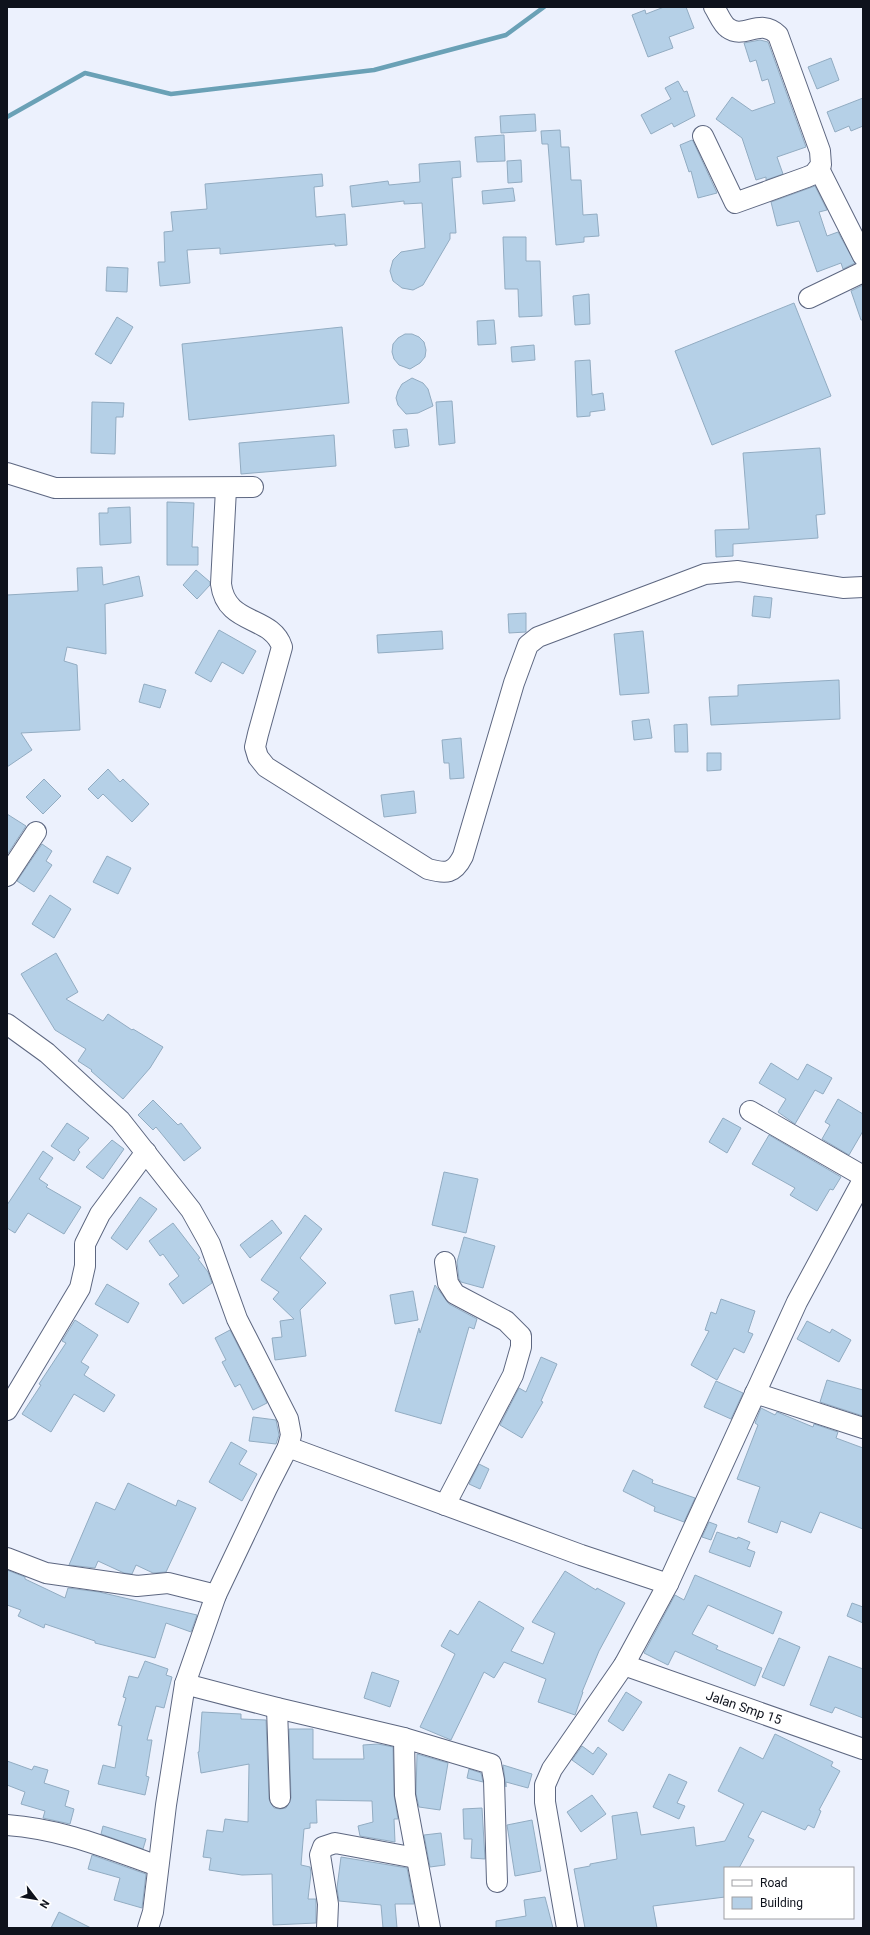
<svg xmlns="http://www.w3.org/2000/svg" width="870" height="1935" font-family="Roboto,sans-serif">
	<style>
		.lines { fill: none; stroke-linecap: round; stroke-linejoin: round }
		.stream { stroke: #6aa1b6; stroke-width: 4.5 }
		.building { fill: #b5d0e7; stroke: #92acc2 }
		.minor-casing { stroke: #5d6781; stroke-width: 22 }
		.minor { stroke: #fff; stroke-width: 20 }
		.labels { text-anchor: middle; stroke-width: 3; stroke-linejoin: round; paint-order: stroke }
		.street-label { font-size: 13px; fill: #0e121c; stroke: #fff }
	</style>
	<rect width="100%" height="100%" fill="#ecf1fd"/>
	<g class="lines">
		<polyline class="stream" points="7,117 85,73 171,94 374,70 506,35 544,7"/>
	</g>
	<g class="building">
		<polygon points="664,7 686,7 694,28 669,37 673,48 648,57 632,15 645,10 646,14"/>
		<polygon points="760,40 768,42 806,147 777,157 783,174 766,180 766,177 756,180 742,138 716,119 732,97 752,111 775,103 768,79 762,81 756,60 750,62 744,43"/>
		<polygon points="831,58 839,80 817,89 808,67"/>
		<polygon points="678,81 684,92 687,91 695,116 674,127 672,123 651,134 641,115 671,99 665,88"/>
		<polygon points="863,98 863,126 851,131 849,126 835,132 827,112"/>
		<polygon points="535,114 536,131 501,133 500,116"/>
		<polygon points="560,130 561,147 569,147 571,180 581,180 583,215 597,214 599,236 584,237 584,242 556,245 548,144 542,144 541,131"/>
		<polygon points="504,135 505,161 477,162 475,137"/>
		<polygon points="692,140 693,141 717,193 698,198 691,171 689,172 680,145"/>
		<polygon points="521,160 522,182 508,183 507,161"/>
		<polygon points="460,161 461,177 452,178 456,233 450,233 450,239 423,285 413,290 402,288 393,281 390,271 393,260 401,252 425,248 422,203 404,204 404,201 352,207 350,186 388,181 389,185 420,182 419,164"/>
		<polygon points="322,174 323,186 314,187 316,217 345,214 347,245 335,246 335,244 220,254 220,248 187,250 190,283 160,286 158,262 165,262 164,232 173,231 171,212 207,209 205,184"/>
		<polygon points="815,186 827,210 819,212 827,236 838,232 855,263 843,269 841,263 817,272 799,221 777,226 771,202"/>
		<polygon points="513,188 515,201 483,204 482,191"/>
		<polygon points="503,237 526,237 526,261 540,261 542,316 519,317 518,289 505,289"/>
		<polygon points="107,267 128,268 127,292 106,291"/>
		<polygon points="863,285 863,320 861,320 851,291"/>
		<polygon points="589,294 590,324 575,325 573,296"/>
		<polygon points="794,303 831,396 712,445 675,351"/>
		<polygon points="117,317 133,327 111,364 95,354"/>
		<polygon points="494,320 496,344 478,345 477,321"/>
		<polygon points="342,327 349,403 189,420 182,344"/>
		<polygon points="405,334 412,334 419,337 424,342 426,350 425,357 420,363 410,369 399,365 394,359 392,352 393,344 398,338"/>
		<polygon points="534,345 535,360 512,362 511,347"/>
		<polygon points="590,360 592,395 603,393 605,410 590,412 590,416 577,417 575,361"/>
		<polygon points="412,378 423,383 428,389 433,406 418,413 406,414 398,405 396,398 398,391 402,384"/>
		<polygon points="452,401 455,443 439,445 436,402"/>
		<polygon points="92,402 124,403 123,417 116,417 115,454 91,453"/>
		<polygon points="407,429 409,446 395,448 393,430"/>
		<polygon points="334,435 336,466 241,474 239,443"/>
		<polygon points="820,448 825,514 816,515 818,538 733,544 733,556 716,557 715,530 749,529 743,453"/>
		<polygon points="167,502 194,503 192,547 198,547 198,565 167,565"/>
		<polygon points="130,507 131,543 100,545 99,513 108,513 108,508"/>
		<polygon points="102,567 103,585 139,576 143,596 105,604 106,654 67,647 64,661 77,665 80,730 21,733 32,750 7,767 7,595 78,591 77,568"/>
		<polygon points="196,570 210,582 210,585 197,599 183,585"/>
		<polygon points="754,596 772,598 770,618 752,616"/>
		<polygon points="526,613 526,632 509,633 508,614"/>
		<polygon points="219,630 256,651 243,674 222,662 211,682 195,673"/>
		<polygon points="442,631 443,649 378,653 377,635"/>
		<polygon points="643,631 649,693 620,695 614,634"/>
		<polygon points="839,680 840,719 711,725 709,697 738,696 738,685"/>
		<polygon points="144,684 166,690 160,708 139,702"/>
		<polygon points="649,719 652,738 634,740 632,721"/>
		<polygon points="687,724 688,752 675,752 674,725"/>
		<polygon points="461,738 464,778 450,779 449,763 444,763 442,740"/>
		<polygon points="707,753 721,753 721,770 707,771"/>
		<polygon points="108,769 120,782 123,779 149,804 132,822 103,794 98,799 88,789"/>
		<polygon points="44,779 61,796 43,814 26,797"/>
		<polygon points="414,791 416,813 384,817 381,795"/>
		<polygon points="7,814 26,826 7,855"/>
		<polygon points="42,844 52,851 46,861 52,865 34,892 17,881"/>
		<polygon points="107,856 131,868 118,894 93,882"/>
		<polygon points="50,895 71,909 54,938 32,924"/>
		<polygon points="56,953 78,992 66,999 103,1021 108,1014 132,1030 133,1029 163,1047 150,1068 123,1099 91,1071 92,1070 78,1061 86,1049 55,1030 21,974"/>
		<polygon points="771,1063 798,1080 807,1064 832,1078 823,1094 815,1090 795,1124 778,1112 786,1099 759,1083"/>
		<polygon points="838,1099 863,1114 863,1131 849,1155 822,1139 830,1125 825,1122"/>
		<polygon points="153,1100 178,1125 181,1123 201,1148 184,1161 156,1127 153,1130 138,1115"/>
		<polygon points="723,1118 741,1128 727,1153 709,1142"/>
		<polygon points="67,1123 89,1138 78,1150 80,1152 74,1161 51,1146"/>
		<polygon points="769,1135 841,1177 833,1190 830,1189 817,1211 790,1195 795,1188 752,1164"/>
		<polygon points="112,1140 124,1149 103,1179 86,1167"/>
		<polygon points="43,1151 53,1158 39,1179 48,1185 46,1187 81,1207 64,1234 28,1213 15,1233 7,1228 7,1205"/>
		<polygon points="444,1172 478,1179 466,1233 432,1225"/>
		<polygon points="140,1197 157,1209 127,1250 111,1238"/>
		<polygon points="305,1215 322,1229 300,1258 326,1283 300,1310 306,1356 275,1360 272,1338 282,1337 280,1321 294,1319 273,1299 279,1292 261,1280"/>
		<polygon points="272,1220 282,1233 250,1258 240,1245"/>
		<polygon points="173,1223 200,1258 198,1259 208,1272 212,1283 183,1304 169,1284 179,1276 163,1254 160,1256 149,1241"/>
		<polygon points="464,1237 495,1246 483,1288 461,1282 459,1279 457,1262"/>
		<polygon points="107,1284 139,1303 128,1323 95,1304"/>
		<polygon points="435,1285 449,1304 477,1319 474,1329 469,1327 441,1424 395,1411 419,1328 420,1333"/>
		<polygon points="413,1291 418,1320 395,1324 390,1295"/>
		<polygon points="721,1299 755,1311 748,1332 753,1334 744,1353 734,1348 717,1380 691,1365 709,1331 705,1330 711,1312 716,1314"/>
		<polygon points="75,1320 98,1335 81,1362 89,1367 84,1375 115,1395 104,1412 74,1394 51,1432 22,1414 41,1385 39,1384 66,1343 62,1341"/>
		<polygon points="807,1321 830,1333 832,1329 851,1340 839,1362 797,1339"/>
		<polygon points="230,1330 267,1403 253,1410 240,1384 235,1387 222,1362 226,1360 215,1338"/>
		<polygon points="541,1357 557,1364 541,1401 543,1402 522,1438 500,1425 519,1388 526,1392"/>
		<polygon points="827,1380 863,1390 863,1416 820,1402"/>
		<polygon points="716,1381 743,1393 731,1419 704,1407"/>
		<polygon points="761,1408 775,1415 777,1412 813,1427 814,1424 838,1432 836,1438 863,1448 863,1529 820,1512 811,1533 781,1521 777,1533 748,1522 760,1487 737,1479 758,1425 755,1423"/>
		<polygon points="253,1417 276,1420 279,1435 276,1444 249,1441"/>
		<polygon points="231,1442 247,1451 239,1464 257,1474 242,1501 209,1482"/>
		<polygon points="479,1464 489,1469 480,1489 469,1484"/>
		<polygon points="633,1470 653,1480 652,1483 695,1498 684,1522 654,1511 655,1507 623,1491"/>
		<polygon points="128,1483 176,1506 178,1500 196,1508 166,1572 153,1573 136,1565 132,1574 124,1573 98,1561 95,1568 69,1565 96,1502 115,1510"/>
		<polygon points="709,1522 717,1525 711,1540 702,1537"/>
		<polygon points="717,1532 737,1539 738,1537 750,1542 747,1549 755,1552 750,1567 709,1552"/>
		<polygon points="7,1570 25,1577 25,1579 65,1598 68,1588 99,1592 197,1615 191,1632 166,1623 155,1658 95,1643 95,1641 45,1624 44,1628 18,1616 21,1610 7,1605"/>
		<polygon points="565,1571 596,1590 597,1588 625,1603 599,1651 582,1692 583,1692 575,1715 538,1702 546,1679 504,1662 494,1678 484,1672 451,1740 420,1727 455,1654 441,1646 450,1630 458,1635 479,1601 524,1628 511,1651 543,1664 555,1633 532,1622"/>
		<polygon points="695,1575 782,1612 773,1634 708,1605 692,1634 718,1646 716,1649 762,1668 755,1686 675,1651 668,1665 644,1653 675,1595 684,1600"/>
		<polygon points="852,1603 863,1607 863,1623 847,1616"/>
		<polygon points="779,1638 800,1647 784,1686 762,1677"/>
		<polygon points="829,1656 863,1669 863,1718 835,1707 832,1713 810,1705"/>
		<polygon points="145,1661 168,1669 166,1675 172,1677 164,1708 156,1706 147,1740 152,1740 146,1776 149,1777 145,1795 98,1784 103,1765 115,1768 122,1726 118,1725 126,1698 123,1697 129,1676 138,1678"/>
		<polygon points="372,1672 399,1681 390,1707 364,1698"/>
		<polygon points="626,1692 642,1702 623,1731 608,1721"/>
		<polygon points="202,1712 241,1714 241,1719 266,1720 269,1799 274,1808 280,1809 286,1808 291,1798 289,1729 313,1729 313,1759 364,1759 363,1745 378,1744 393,1747 394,1795 398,1819 394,1819 395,1842 360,1836 358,1826 373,1822 372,1801 316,1800 317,1823 310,1823 310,1828 304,1829 301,1865 310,1867 311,1873 308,1899 316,1899 316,1923 273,1925 272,1874 242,1875 209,1870 211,1858 203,1857 207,1830 223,1832 225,1819 248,1822 249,1764 201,1773 198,1752 199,1752"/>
		<polygon points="775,1734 833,1762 831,1766 840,1771 819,1810 821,1811 814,1828 808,1825 805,1830 762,1811 748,1837 754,1840 739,1868 725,1868 725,1897 653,1906 657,1928 585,1928 574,1869 590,1866 590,1864 617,1859 612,1816 637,1812 641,1835 694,1827 696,1846 725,1841 744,1804 718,1791 740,1747 763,1759"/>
		<polygon points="582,1746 593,1754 598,1747 607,1754 593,1775 572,1760"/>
		<polygon points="417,1754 448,1763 440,1810 419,1807 416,1794"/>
		<polygon points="7,1761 32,1770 34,1766 48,1770 44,1783 69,1791 65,1806 74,1809 70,1824 43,1818 45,1811 21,1804 25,1792 7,1785"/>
		<polygon points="503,1765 532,1774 528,1788 506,1782 506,1787"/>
		<polygon points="469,1769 481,1773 483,1782 467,1778"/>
		<polygon points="669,1774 687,1782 677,1803 685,1806 679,1819 653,1807"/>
		<polygon points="592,1795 606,1814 581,1832 567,1812"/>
		<polygon points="482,1808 485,1859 471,1858 472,1839 464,1839 463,1809"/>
		<polygon points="532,1820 541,1871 515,1876 507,1825"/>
		<polygon points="103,1826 146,1839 143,1849 101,1834"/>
		<polygon points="441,1833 445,1865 430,1867 424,1835"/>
		<polygon points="92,1855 146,1874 142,1908 114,1900 120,1878 88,1869"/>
		<polygon points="341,1857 407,1868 414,1904 395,1904 397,1928 383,1928 381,1905 339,1901 337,1888"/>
		<polygon points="545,1897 553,1928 496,1928 496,1921 526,1916 524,1900"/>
		<polygon points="59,1912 91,1928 51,1928"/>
	</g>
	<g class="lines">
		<defs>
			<g id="minor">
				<path d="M 703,136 L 735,203 L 807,177 L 814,174 L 821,165 L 820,151 L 778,35 C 760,17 744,40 728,28 C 722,24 718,13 714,7"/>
				<polyline points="819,169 863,256"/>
				<polyline points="809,298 863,272"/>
				<polyline points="7,473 55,488 253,487"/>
				<path d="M 226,489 L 221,584 C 226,626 272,615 282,647 L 258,734 L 255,747 L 258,757 L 266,767 L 428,869 C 446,874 454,874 463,856 L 514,683 L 528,645 L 538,637 L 705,574 L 738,571 L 843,588 L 863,587"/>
				<polyline points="7,876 36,832"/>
				<polyline points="7,1024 47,1053 120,1120 191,1210 210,1244 237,1319 288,1419 291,1435 288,1447 267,1488 216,1595 185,1684 166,1805 153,1912 148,1928"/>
				<polyline points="750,1111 863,1176"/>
				<polyline points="445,1262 448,1283 455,1294 506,1321 521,1336 521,1347 513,1375 445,1505"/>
				<polyline points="755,1393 863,1428"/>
				<polyline points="7,1410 80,1288 85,1266 85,1244 100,1214 146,1152"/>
				<polyline points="288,1447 581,1555 668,1584 624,1665 552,1769 545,1785 545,1802 567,1928"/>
				<polyline points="7,1558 46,1573 137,1586 168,1583 216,1595"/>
				<polyline points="668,1584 797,1302 863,1180"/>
				<polyline points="624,1665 863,1749"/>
				<polyline points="185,1684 277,1708 404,1738 491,1764 494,1780 497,1882"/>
				<polyline points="277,1708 280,1798"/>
				<polyline points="404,1738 405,1795 430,1928"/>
				<path d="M 7,1825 C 62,1829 107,1848 158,1866"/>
				<polyline points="327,1928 328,1904 320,1855 323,1847 335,1843 416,1858"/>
			</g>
		</defs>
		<use href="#minor" class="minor-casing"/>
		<use href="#minor" class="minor"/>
	</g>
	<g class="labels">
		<g class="street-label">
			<text transform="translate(744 1707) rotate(19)" y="5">Jalan Smp 15</text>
		</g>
	</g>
	<rect width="870" height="1935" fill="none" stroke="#0e121c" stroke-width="16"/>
	<rect x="724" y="1867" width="130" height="52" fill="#ffffff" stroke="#9fa0a4"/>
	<rect x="732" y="1880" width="20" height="6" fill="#ffffff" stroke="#9fa0a4"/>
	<text x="760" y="1887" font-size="12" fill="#0e121c">Road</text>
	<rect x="732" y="1897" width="20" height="12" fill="#b5d0e7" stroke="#9fa0a4"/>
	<text x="760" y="1907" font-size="12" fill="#0e121c">Building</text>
	<g transform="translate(36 1899) rotate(121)" stroke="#ffffff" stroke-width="3" paint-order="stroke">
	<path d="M0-3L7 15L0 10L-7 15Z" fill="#0e121c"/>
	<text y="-6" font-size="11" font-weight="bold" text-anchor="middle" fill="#0e121c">N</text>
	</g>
</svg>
